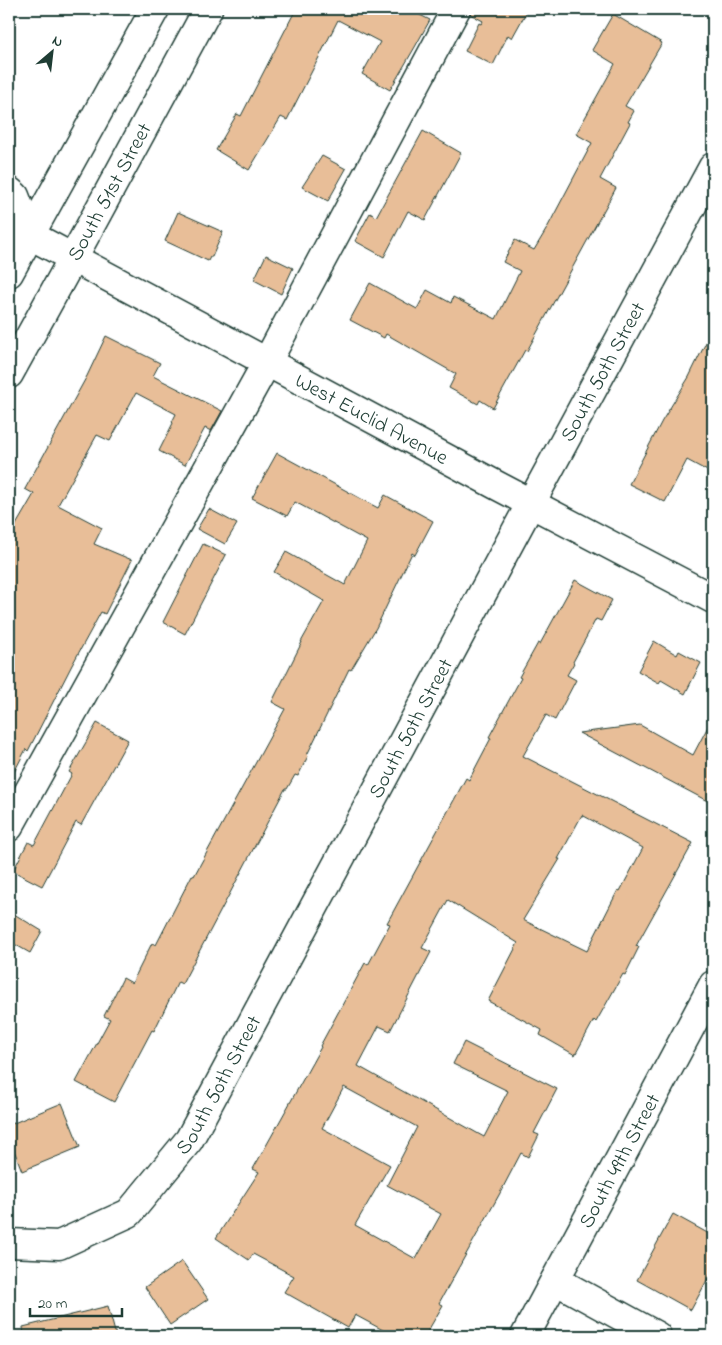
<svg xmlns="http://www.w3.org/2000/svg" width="722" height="1345" font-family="'Indie Flower',sans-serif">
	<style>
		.building { fill: #e8be98; stroke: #1f3d34; fill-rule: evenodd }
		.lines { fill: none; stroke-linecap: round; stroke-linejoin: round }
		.minor-casing { stroke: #1f3d34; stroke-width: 31 }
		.minor { stroke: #fff; stroke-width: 28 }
		.labels { text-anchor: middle; stroke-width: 4; stroke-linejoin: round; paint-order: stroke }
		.street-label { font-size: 21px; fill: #1f3d34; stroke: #fff }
	</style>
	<rect width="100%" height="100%" fill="#fff"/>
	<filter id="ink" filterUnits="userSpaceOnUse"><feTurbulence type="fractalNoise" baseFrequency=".02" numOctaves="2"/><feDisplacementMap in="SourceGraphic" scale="10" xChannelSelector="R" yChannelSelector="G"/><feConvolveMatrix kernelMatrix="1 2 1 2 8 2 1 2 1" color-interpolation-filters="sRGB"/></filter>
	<g filter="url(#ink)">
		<g class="building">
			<polygon points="296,9 408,9 430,20 415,47 390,90 362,74 380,42 338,20 287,120 281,117 249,170 216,150 237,114 241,116"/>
			<polygon points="472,9 528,9 512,38 508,35 493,65 465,51 479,23 481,24 483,21 470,14"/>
			<polygon points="613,14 662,43 625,106 634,111 628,122 630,123 600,179 616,188 527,351 525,350 493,408 480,400 478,404 449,388 456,374 386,334 384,338 350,320 370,283 417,309 427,290 451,303 453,297 496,319 520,271 503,262 515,240 534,250 546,230 592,143 576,134 615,64 592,50"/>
			<polygon points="423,131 461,153 425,220 408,211 384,257 355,241 370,213 376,217"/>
			<polygon points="322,156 346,169 328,201 302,187"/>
			<polygon points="178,212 223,232 212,257 210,257 208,261 165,241"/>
			<polygon points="266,255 293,268 281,294 254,280"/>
			<polygon points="713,328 713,474 687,460 665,502 629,484 662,421 689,377"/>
			<polygon points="106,336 160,363 153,376 222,411 211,431 205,428 185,465 159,451 173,423 172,422 176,414 136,393 110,441 97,435 58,505 102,528 94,544 132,560 105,614 101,612 72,665 28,751 26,749 9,782 9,537 34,494 25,489 87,376"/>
			<polygon points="277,453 378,508 385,495 433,521 415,555 412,553 376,628 351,670 349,669 307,755 308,756 298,776 295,775 287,789 285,789 182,984 178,982 154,1031 152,1030 114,1102 76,1082 110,1019 104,1016 123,978 132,983 152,943 156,945 192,875 194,876 285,709 272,702 302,642 301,642 324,601 274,572 286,552 345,585 367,541 295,502 287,516 252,498"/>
			<polygon points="209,509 237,524 225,544 197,529"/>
			<polygon points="203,544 226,555 185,634 163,622"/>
			<path d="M 575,580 L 612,600 L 601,621 L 596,619 L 573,662 L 574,663 L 567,675 L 576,680 L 555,720 L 546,715 L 523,756 L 693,843 L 636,946 L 639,947 L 625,975 L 623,974 L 596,1022 L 594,1020 L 575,1055 L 540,1035 L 542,1030 L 488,1001 L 518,943 L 448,900 L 422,948 L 431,952 L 390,1031 L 379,1026 L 358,1066 L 484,1137 L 508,1091 L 453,1064 L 464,1042 L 557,1089 L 534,1133 L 539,1135 L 528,1157 L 521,1153 L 499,1195 L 439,1303 L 443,1305 L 425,1336 L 394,1336 L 355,1315 L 348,1328 L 284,1292 L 294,1276 L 253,1254 L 249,1260 L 216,1238 L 259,1172 L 253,1169 L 271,1137 L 321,1047 L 320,1046 L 365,963 L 368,965 L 390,924 L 387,923 L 466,778 L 469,780 L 491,738 L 489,737 L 521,678 L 519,677 L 538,643 L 540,644 ZM 582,815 L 643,848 L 620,891 L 618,890 L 587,951 L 523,920 L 560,859 L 558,859 ZM 344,1087 L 417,1127 L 387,1185 L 441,1214 L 416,1259 L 355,1225 L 390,1165 L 322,1128 Z"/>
			<polygon points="654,641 677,655 679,651 701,663 685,694 661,680 659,683 638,671"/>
			<polygon points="713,717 713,804 579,733 640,725 693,755"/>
			<polygon points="97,723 128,740 81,825 76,822 42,886 13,871 28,842 34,845 72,774 69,772"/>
			<polygon points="9,911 42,931 30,953 9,941"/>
			<polygon points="62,1103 80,1147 22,1171 9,1137 9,1125"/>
			<polygon points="673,1214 713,1236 713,1269 691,1310 637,1280"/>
			<polygon points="182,1261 208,1299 170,1325 145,1287"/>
			<polygon points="108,1306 116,1336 24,1336 23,1327"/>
		</g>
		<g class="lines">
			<defs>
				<g id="minor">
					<polyline points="9,191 15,196 30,235"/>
					<path id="s1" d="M 30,235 L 496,485 L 713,599"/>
					<polyline points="9,273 155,9"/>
					<path id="s2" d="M 9,374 L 73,258 L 208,9"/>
					<polyline points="9,827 267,362 456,9"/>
					<path id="s3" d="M 9,1243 L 59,1245 L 129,1213 L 189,1140 L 531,503 L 713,167"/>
					<polyline points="555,1280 657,1336"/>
					<path id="s4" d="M 525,1336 L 713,985"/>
				</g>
			</defs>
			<use href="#minor" class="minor-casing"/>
			<use href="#minor" class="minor"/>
		</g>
	</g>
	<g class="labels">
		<g class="street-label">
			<text dy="7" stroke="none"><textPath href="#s2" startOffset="208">South 51st Street</textPath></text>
			<text dy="7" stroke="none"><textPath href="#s3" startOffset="1094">South 50th Street</textPath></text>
			<text dy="7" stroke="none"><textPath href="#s1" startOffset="388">West Euclid Avenue</textPath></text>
			<text dy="7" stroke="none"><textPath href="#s3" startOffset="689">South 50th Street</textPath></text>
			<text dy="7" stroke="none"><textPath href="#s3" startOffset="284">South 50th Street</textPath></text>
			<text dy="7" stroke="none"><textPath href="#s4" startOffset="199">South 49th Street</textPath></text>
		</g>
	</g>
	<rect width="722" height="1345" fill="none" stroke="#fff" stroke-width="30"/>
	<rect x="15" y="15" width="692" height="1315" fill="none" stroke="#1f3d34" stroke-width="2" filter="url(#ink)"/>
	<g transform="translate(52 52) rotate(28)" stroke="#ffffff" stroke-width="4" paint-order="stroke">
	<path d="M0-4L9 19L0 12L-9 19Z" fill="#1f3d34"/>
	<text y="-8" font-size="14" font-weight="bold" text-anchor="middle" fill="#1f3d34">N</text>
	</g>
	<path d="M30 1308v8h92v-8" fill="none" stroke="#1f3d34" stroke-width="2.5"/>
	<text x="38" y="1308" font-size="15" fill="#1f3d34" stroke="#ffffff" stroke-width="4" paint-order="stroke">20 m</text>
</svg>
